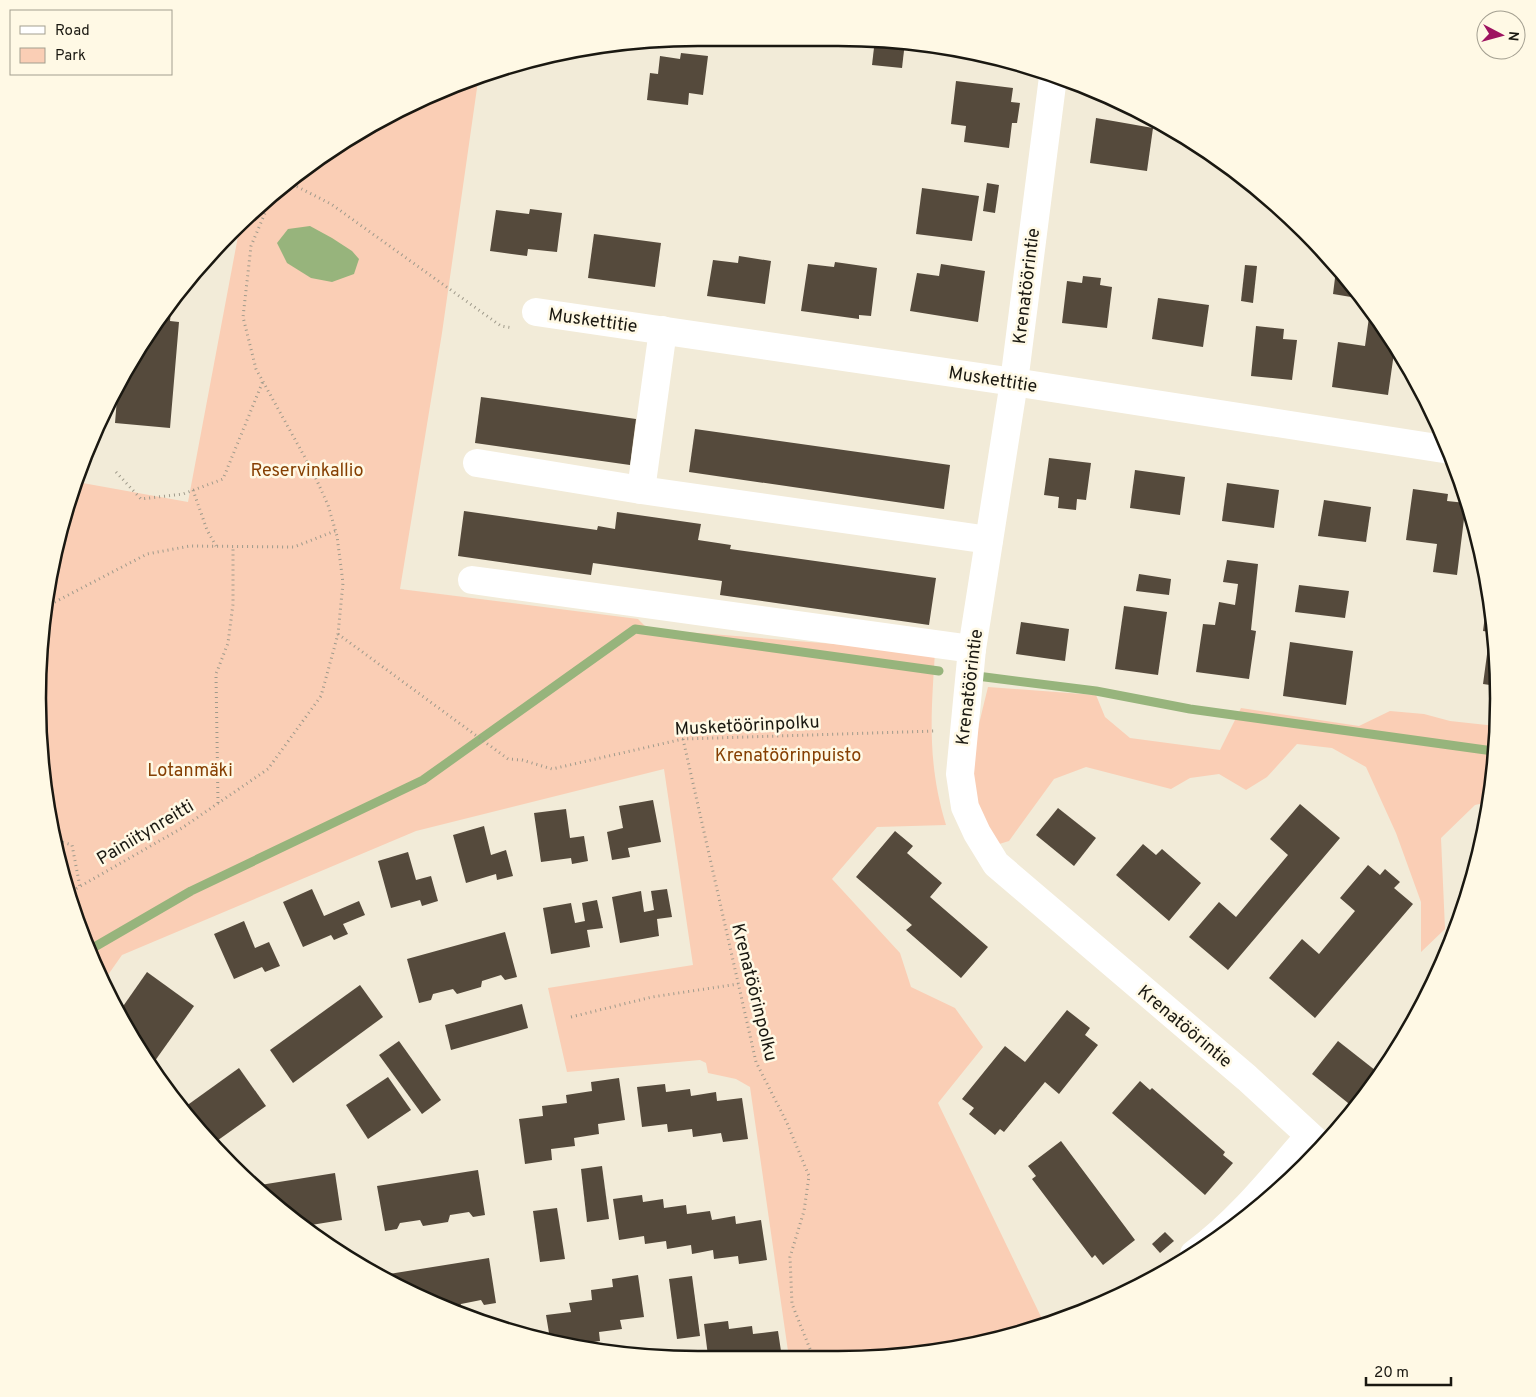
<svg xmlns="http://www.w3.org/2000/svg" width="1536" height="1397" font-family="Overpass,sans-serif">
	<style>
		.green { fill: #faceb5 }
		.water { fill: #97b47c }
		.lines { fill: none; stroke-linecap: round; stroke-linejoin: round }
		.stream { stroke: #97b47c; stroke-width: 9 }
		.building { fill: #554a3c }
		.path { stroke: #9f9a8b; stroke-width: 3; stroke-dasharray: 1 4; stroke-linecap: butt }
		.minor { stroke: #fff; stroke-width: 28 }
		.labels { text-anchor: middle; stroke-width: 5; stroke-linejoin: round; paint-order: stroke }
		.street-label { font-size: 18px; fill: #1a1811; stroke: #fff9e5 }
		.park-label { font-size: 18px; fill: #853f02; stroke: #fff9e5 }
		.rim { fill: none; stroke: #1a1811; stroke-width: 2.5 }
	</style>
	<rect width="100%" height="100%" fill="#f2ebd8"/>
	<g class="green">
		<path d="M 478,81 L 442,333 L 400,589 L 638,619 L 648,629 L 935,652 C 931,716 927,762 946,825 L 877,827 L 832,879 L 900,953 L 911,987 L 955,1008 L 983,1047 L 938,1103 L 1044,1323 L 967,1347 L 838,1359 L 789,1358 L 750,1087 L 736,1079 L 708,1073 L 706,1063 L 700,1060 L 567,1072 L 548,988 L 693,965 L 664,769 L 416,831 L 122,955 L 103,982 L 50,828 L 38,698 L 60,528 L 77,482 L 188,502 L 239,231 L 296,174 L 406,106 Z"/>
		<path d="M 988,687 L 1096,695 L 1105,717 L 1130,738 L 1220,750 L 1241,708 L 1359,726 L 1390,711 L 1424,714 L 1450,721 L 1496,726 L 1488,802 L 1475,805 L 1441,838 L 1445,929 L 1421,952 L 1421,902 L 1396,833 L 1366,767 L 1332,748 L 1297,744 L 1267,777 L 1246,790 L 1219,774 L 1190,778 L 1171,789 L 1086,767 L 1054,779 L 1009,841 L 996,845 C 989,833 981,820 976,807 C 964,774 980,721 988,687 Z"/>
	</g>
	<polygon class="water" points="310,226 332,238 352,251 359,259 354,274 332,282 311,278 287,263 277,243 288,229"/>
	<g class="lines">
		<g class="stream">
			<polyline points="977,676 1096,691 1190,709 1493,751"/>
			<polyline points="91,949 191,891 423,780 635,629 939,671"/>
		</g>
	</g>
	<g class="building">
		<polygon points="875,39 905,42 902,68 872,65"/>
		<polygon points="681,53 708,56 703,95 689,93 688,105 647,100 650,73 658,74 660,56 680,59"/>
		<polygon points="956,81 1013,88 1011,102 1020,103 1017,123 1012,123 1009,148 964,142 966,126 951,124"/>
		<polygon points="1096,118 1153,128 1147,171 1090,163"/>
		<polygon points="987,183 999,185 995,213 983,211"/>
		<polygon points="922,188 979,196 972,241 916,234"/>
		<polygon points="530,209 562,213 557,252 528,249 527,256 490,251 496,210 529,214"/>
		<polygon points="594,234 661,243 655,287 588,278"/>
		<polygon points="739,256 771,261 765,304 707,296 713,260 738,263"/>
		<polygon points="835,262 877,268 871,316 859,315 859,319 801,311 808,264 834,267"/>
		<polygon points="941,264 985,271 978,322 910,311 917,273 939,276"/>
		<polygon points="1245,265 1257,266 1253,303 1241,301"/>
		<polygon points="1336,270 1352,288 1351,297 1333,294"/>
		<polygon points="1083,276 1101,278 1100,285 1112,287 1107,328 1062,323 1067,281 1082,283"/>
		<polygon points="1158,298 1209,305 1203,347 1152,339"/>
		<polygon points="172,300 170,321 179,322 170,428 115,423 118,386"/>
		<polygon points="1370,310 1387,332 1395,346 1388,395 1332,387 1338,342 1365,346"/>
		<polygon points="1256,326 1284,329 1283,339 1297,340 1292,380 1251,376"/>
		<polygon points="481,397 636,419 630,465 475,443"/>
		<polygon points="695,429 950,465 944,509 689,472"/>
		<polygon points="1049,458 1091,463 1086,500 1077,499 1076,510 1058,508 1059,497 1044,495"/>
		<polygon points="1135,470 1185,477 1180,515 1130,508"/>
		<polygon points="1227,483 1279,490 1274,528 1222,521"/>
		<polygon points="1413,489 1448,494 1447,501 1466,503 1457,575 1433,572 1437,544 1406,540"/>
		<polygon points="1324,500 1371,507 1366,542 1318,536"/>
		<polygon points="464,511 597,530 598,526 615,529 617,512 701,524 698,540 731,545 730,549 936,578 929,625 720,595 722,581 593,563 591,575 458,556"/>
		<polygon points="1227,560 1258,564 1251,630 1256,631 1249,679 1196,672 1203,624 1215,625 1219,602 1235,605 1238,584 1223,582"/>
		<polygon points="1139,574 1171,579 1169,595 1136,591"/>
		<polygon points="1299,585 1349,591 1345,618 1295,612"/>
		<polygon points="1487,600 1489,600 1497,686 1483,684 1490,632 1483,631"/>
		<polygon points="1124,606 1167,612 1158,675 1115,669"/>
		<polygon points="1021,622 1069,629 1065,661 1016,654"/>
		<polygon points="1290,642 1353,651 1346,705 1283,696"/>
		<polygon points="653,800 661,842 628,848 630,857 612,860 607,832 623,828 619,806"/>
		<polygon points="1300,804 1340,838 1228,970 1189,937 1219,902 1236,917 1288,855 1270,839"/>
		<polygon points="1058,808 1096,838 1074,866 1036,835"/>
		<polygon points="566,809 570,838 584,836 588,861 572,864 571,858 541,862 534,813"/>
		<polygon points="484,826 491,855 506,850 513,876 497,880 496,874 466,883 453,835"/>
		<polygon points="895,831 913,846 907,853 942,883 930,897 988,947 961,978 906,930 912,925 856,877"/>
		<polygon points="1143,844 1156,855 1162,849 1201,883 1169,921 1116,875"/>
		<polygon points="408,852 416,880 431,876 438,901 422,906 420,900 391,908 378,861"/>
		<polygon points="1368,865 1380,875 1385,869 1400,882 1394,888 1413,904 1315,1018 1269,978 1302,939 1319,954 1355,911 1340,898"/>
		<polygon points="312,889 324,916 359,901 365,915 343,924 348,934 334,940 331,935 303,947 283,902"/>
		<polygon points="667,889 672,917 657,919 659,936 620,943 612,897 641,891 644,912 654,910 651,891"/>
		<polygon points="597,900 603,928 587,930 590,947 551,954 543,908 571,903 575,923 585,921 582,903"/>
		<polygon points="244,921 255,948 269,942 280,966 265,972 262,967 234,979 214,934"/>
		<polygon points="505,932 517,977 505,980 501,975 482,981 481,987 457,994 453,989 433,994 431,1000 419,1003 407,959"/>
		<polygon points="147,972 194,1006 152,1065 119,1012"/>
		<polygon points="360,985 383,1017 293,1083 270,1050"/>
		<polygon points="522,1004 528,1028 451,1050 445,1025"/>
		<polygon points="1067,1010 1090,1028 1085,1035 1098,1045 1059,1094 1045,1082 1004,1132 1000,1129 995,1135 969,1114 974,1108 962,1099 1005,1046 1025,1062"/>
		<polygon points="399,1041 441,1100 422,1114 379,1055"/>
		<polygon points="1338,1041 1380,1074 1353,1107 1312,1074"/>
		<polygon points="239,1068 266,1106 214,1143 182,1109"/>
		<polygon points="388,1077 411,1110 368,1139 346,1105"/>
		<polygon points="619,1078 625,1120 598,1124 599,1134 574,1138 575,1146 551,1149 552,1160 525,1164 519,1119 543,1116 542,1106 567,1103 566,1095 592,1091 591,1082"/>
		<polygon points="1140,1081 1150,1090 1152,1088 1225,1152 1223,1155 1233,1163 1205,1195 1112,1113"/>
		<polygon points="665,1084 666,1092 690,1089 691,1096 716,1092 717,1101 742,1098 748,1139 723,1142 721,1133 693,1137 692,1129 668,1132 667,1124 642,1127 637,1087"/>
		<polygon points="1061,1141 1135,1240 1103,1265 1095,1255 1092,1258 1032,1179 1036,1176 1028,1166"/>
		<polygon points="602,1166 609,1219 587,1222 581,1169"/>
		<polygon points="478,1170 485,1215 473,1217 469,1212 450,1215 448,1222 423,1226 420,1220 400,1223 397,1229 385,1231 377,1186"/>
		<polygon points="335,1173 342,1220 305,1226 263,1196 254,1186"/>
		<polygon points="642,1195 643,1202 663,1199 664,1208 686,1205 687,1214 710,1211 712,1220 735,1216 736,1224 761,1220 767,1260 739,1264 738,1256 714,1259 713,1250 692,1254 691,1245 667,1249 666,1241 645,1244 644,1236 619,1240 613,1199"/>
		<polygon points="557,1208 565,1259 540,1262 533,1211"/>
		<polygon points="1165,1232 1174,1241 1160,1253 1152,1244"/>
		<polygon points="489,1258 496,1303 484,1305 481,1300 461,1304 459,1310 455,1310 390,1281 389,1274"/>
		<polygon points="638,1275 644,1317 620,1320 622,1329 599,1332 600,1341 579,1344 580,1346 550,1339 546,1315 571,1312 569,1303 592,1300 591,1290 613,1287 612,1279"/>
		<polygon points="692,1276 700,1336 677,1339 669,1279"/>
		<polygon points="728,1321 729,1329 752,1326 753,1334 778,1331 782,1358 708,1356 704,1324"/>
	</g>
	<g class="lines">
		<g class="path">
			<polyline points="288,182 331,204 501,326 513,328"/>
			<polyline points="116,472 141,499 183,494 223,479 263,381"/>
			<polyline points="193,490 207,530 216,546"/>
			<polyline points="50,602 53,603 147,554 190,546 294,547 335,531"/>
			<polyline points="48,615 53,603"/>
			<polyline points="338,634 508,759 522,760 552,769 683,739 936,731"/>
			<polyline points="683,739 756,1062 787,1123 809,1176 804,1211 790,1257 792,1304 814,1359"/>
			<polyline points="218,803 216,674 228,643 233,604 233,547"/>
			<polyline points="50,821 62,842 72,845 80,887"/>
			<polyline points="72,891 182,828 268,769 321,696 338,634 343,583 337,536 328,505 313,472 256,369 243,317 251,246 271,199"/>
			<polyline points="571,1017 652,997 738,984"/>
		</g>
		<g class="minor">
			<polyline points="1053,77 1014,382 972,649 960,774 965,807 977,833 996,864 1247,1078 1321,1146"/>
			<polyline points="536,312 1014,382 1450,450"/>
			<polyline points="663,330 641,490 989,540"/>
			<polyline points="477,463 641,490"/>
			<polyline points="472,580 972,649"/>
			<path d="M 1194,1254 C 1239,1221 1273,1178 1309,1136"/>
		</g>
	</g>
	<g class="labels">
		<g class="street-label">
			<text transform="translate(1026 286) rotate(-83)" y="6">Krenatöörintie</text>
			<text transform="translate(593 320) rotate(8)" y="6">Muskettitie</text>
			<text transform="translate(993 379) rotate(9)" y="6">Muskettitie</text>
			<text transform="translate(969 687) rotate(-83)" y="6">Krenatöörintie</text>
			<text transform="translate(747 725) rotate(-3)" y="6">Musketöörinpolku</text>
			<text transform="translate(145 832) rotate(-31)" y="6">Painiitynreitti</text>
			<text transform="translate(755 992) rotate(76)" y="6">Krenatöörinpolku</text>
			<text transform="translate(1185 1026) rotate(40)" y="6">Krenatöörintie</text>
		</g>
		<g class="park-label">
			<text x="307" y="476">Reservinkallio</text>
			<text x="788" y="761">Krenatöörinpuisto</text>
			<text x="190" y="776">Lotanmäki</text>
		</g>
	</g>
	<path d="M0 0H1536V1397H0ZM698 46H838A652 652 0 0 1 1490 698V699A652 652 0 0 1 838 1351H698A652 652 0 0 1 46 699V698A652 652 0 0 1 698 46Z" fill="#fff9e5" fill-rule="evenodd"/>
	<path class="rim" d="M698 46H838A652 652 0 0 1 1490 698V699A652 652 0 0 1 838 1351H698A652 652 0 0 1 46 699V698A652 652 0 0 1 698 46Z"/>
	<rect x="10" y="10" width="162" height="65" fill="#fff9e5" stroke="#a39f90"/>
	<rect x="20" y="26" width="25" height="8" fill="#ffffff" stroke="#a39f90"/>
	<text x="55" y="35" font-size="15" fill="#1a1811">Road</text>
	<rect x="20" y="48" width="25" height="15" fill="#faceb5" stroke="#a39f90"/>
	<text x="55" y="60" font-size="15" fill="#1a1811">Park</text>
	<g transform="translate(1501 35) rotate(96)"><circle r="24" fill="#fff9e5" stroke="#a39f90"/>
	<path d="M0-4L9 19L0 12L-9 19Z" fill="#9e1360"/>
	<text y="-8" font-size="14" font-weight="bold" text-anchor="middle" fill="#1a1811">N</text>
	</g>
	<path d="M1366 1377v8h85v-8" fill="none" stroke="#1a1811" stroke-width="2.5"/>
	<text x="1374" y="1377" font-size="15" fill="#1a1811" stroke="#fff9e5" stroke-width="4" paint-order="stroke">20 m</text>
</svg>
